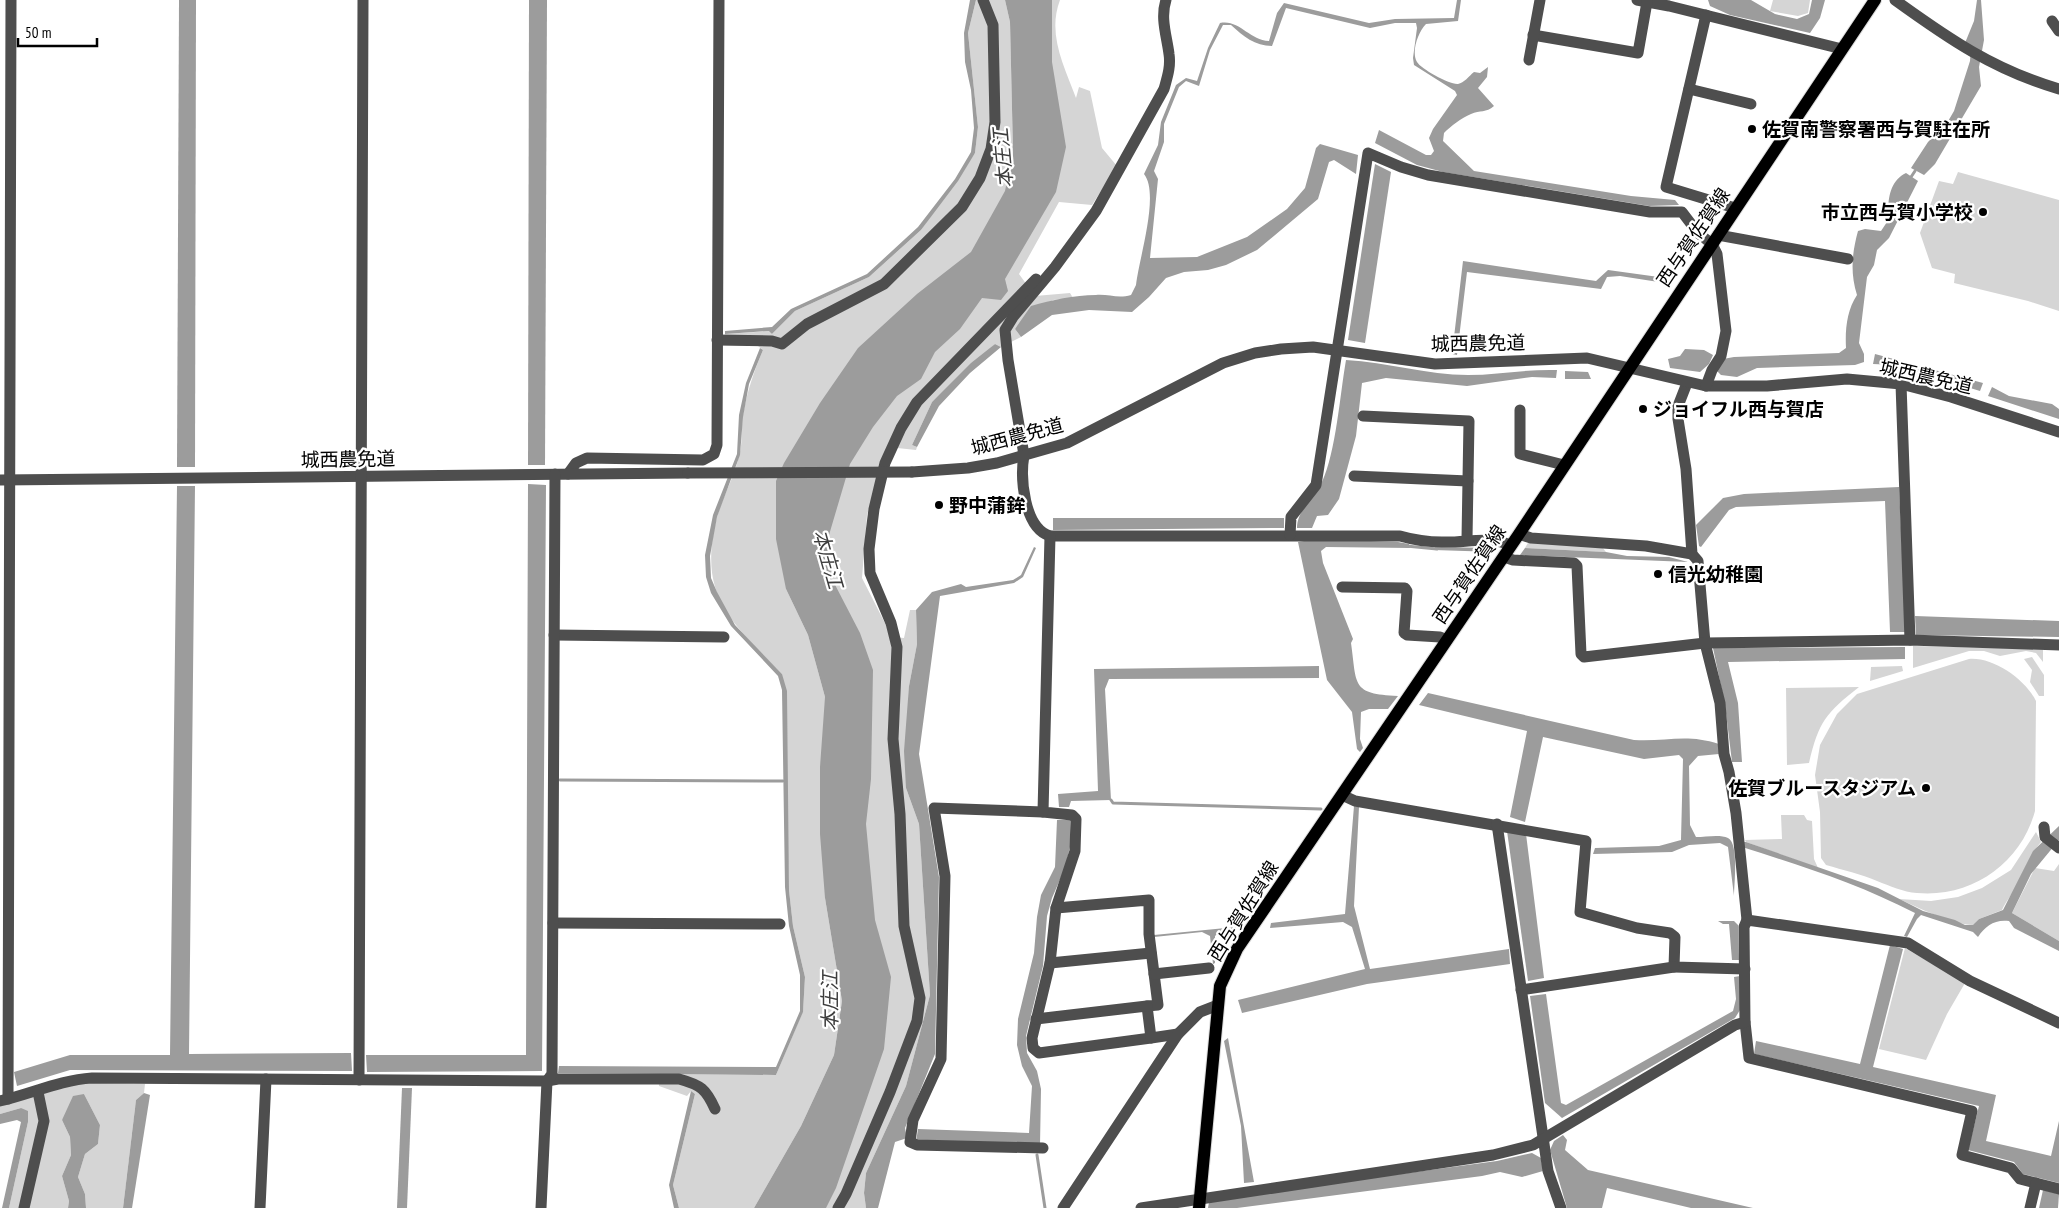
<svg xmlns="http://www.w3.org/2000/svg" width="2059" height="1208" font-family="'PT Sans Narrow','Noto Sans JP',sans-serif">
	<style>
		.green { fill: #d5d5d5 }
		.water { fill: #9c9c9c }
		.lines { fill: none; stroke-linecap: round; stroke-linejoin: round }
		.stream { stroke: #9c9c9c; stroke-width: 3 }
		.major-casing { stroke: #dbdbdb; stroke-width: 14 }
		.minor { stroke: #4e4e4e; stroke-width: 11 }
		.major { stroke: #000; stroke-width: 12 }
		.minor-bridge { stroke: #4e4e4e; stroke-width: 11 }
		.poi-dot { fill: #000; stroke: #fff; stroke-width: 2 }
		.labels { text-anchor: middle; stroke-width: 4.5; stroke-linejoin: round; paint-order: stroke }
		.poi-label { font-size: 19px; font-weight: bold; fill: #000; stroke: #fff; text-anchor: start }
		.street-label { font-size: 19px; fill: #000; stroke: #fff }
		.water-label { font-size: 20px; font-style: italic; fill: #3d3d3d; stroke: #fff }
	</style>
	<rect width="100%" height="100%" fill="#fff"/>
	<g class="green">
		<path d="M 976,0 L 1005,0 L 1010,22 L 1013,152 L 1019,182 L 979,260 L 867,357 L 786,589 L 808,635 L 825,697 L 825,898 L 842,1001 L 834,1055 L 801,1126 L 754,1208 L 679,1208 L 673,1185 L 695,1094 L 691,1091 L 687,1096 L 659,1086 L 658,1074 L 776,1075 L 803,1011 L 805,977 L 793,926 L 789,890 L 782,674 C 731,621 697,597 717,517 C 723,496 734,478 739,456 C 743,443 741,428 743,415 C 747,392 754,371 763,350 L 758,346 L 727,345 L 725,334 L 770,331 L 772,334 L 795,311 L 869,277 L 921,230 L 975,153 L 978,127 L 968,33 Z"/>
		<path d="M 1046,0 L 1060,0 C 1047,34 1064,66 1076,98 L 1079,87 L 1090,91 L 1102,148 L 1117,166 L 1092,205 L 1059,202 L 1019,274 L 1035,296 L 1070,293 L 1073,298 L 1053,300 L 1015,329 L 1021,337 L 1001,347 L 995,344 L 932,402 L 912,445 L 917,447 L 916,450 L 888,447 L 867,515 L 862,578 L 892,637 L 904,638 L 910,610 L 916,610 L 917,644 L 909,686 L 906,788 L 919,824 L 930,995 L 906,1086 L 866,1173 L 864,1193 L 866,1208 L 817,1208 L 855,1131 L 825,590 L 829,459 L 929,344 L 998,275 Z"/>
		<polygon points="1773,0 1810,0 1808,13 1798,16 1770,11"/>
		<polygon points="1958,172 2059,200 2059,311 2028,301 1954,283 1955,274 1932,268 1920,233 1939,181 1953,184"/>
		<polygon points="1529,541 1602,547 1606,552 1525,548"/>
		<polygon points="1913,646 2043,649 2043,662 2036,653 2026,651 2000,656 1984,651 1969,651 1913,668"/>
		<polygon points="2032,657 2044,675 2044,696 2039,696 2030,682 2032,670 2024,659"/>
		<path d="M 1969,659 C 1993,657 2025,679 2036,701 L 2035,811 C 2021,863 1972,898 1917,893 C 1903,892 1890,886 1877,881 C 1861,874 1843,870 1826,865 L 1821,858 L 1820,812 L 1815,775 L 1820,745 L 1837,714 L 1857,694 Z"/>
		<polygon points="1902,666 1903,671 1870,681 1871,667"/>
		<path d="M 1859,687 C 1826,713 1819,721 1809,763 L 1787,765 L 1786,688 Z"/>
		<polygon points="1781,815 1804,815 1807,820 1812,821 1814,859 1818,868 1746,842 1745,840 1782,839"/>
		<path d="M 2036,832 L 2041,842 C 2030,855 2024,871 2016,886 C 2012,895 2006,901 2002,910 L 1979,919 L 1974,925 C 1957,926 1916,907 1899,899 L 1931,901 L 1958,897 L 1982,888 L 2011,870 Z"/>
		<polygon points="2059,864 2059,941 2012,913 2035,868 2054,871"/>
		<polygon points="1905,948 1965,983 1947,1014 1926,1060 1879,1049"/>
		<polygon points="77,1083 145,1084 144,1093 136,1100 123,1208 86,1208 85,1194 78,1177 85,1154 98,1144 100,1125 84,1094 62,1120 70,1137 71,1155 62,1176 69,1201 68,1208 9,1208 28,1122 21,1108 0,1114 0,1106"/>
	</g>
	<g class="water">
		<polygon points="179,0 196,0 195,467 177,467"/>
		<polygon points="529,0 547,0 545,465 528,465"/>
		<polygon points="970,0 976,0 968,33 978,127 975,153 958,181 921,230 869,277 795,311 772,334 769,331 725,334 725,331 772,327 791,309 867,274 918,227 955,179 971,152 974,128 971,90 965,62 964,33"/>
		<polygon points="1005,0 1052,0 1052,62 1066,147 1056,192 1005,279 1008,291 1001,300 982,298 960,329 935,352 921,379 897,396 873,427 850,464 829,535 831,577 860,633 873,670 871,779 866,824 875,920 891,977 884,1049 836,1188 826,1208 754,1208 801,1126 834,1055 842,1001 825,898 820,834 820,767 825,697 808,635 786,589 776,539 776,481 784,463 820,403 858,348 917,294 971,252 1005,191 1013,152 1010,22"/>
		<path d="M 1457,0 L 1461,0 L 1458,21 L 1426,24 C 1418,32 1411,52 1417,62 C 1421,69 1450,85 1458,84 C 1464,83 1469,76 1474,72 L 1480,73 L 1488,67 L 1487,77 L 1478,88 L 1494,106 C 1486,113 1480,110 1471,114 C 1461,118 1451,126 1444,133 L 1443,141 L 1474,171 L 1631,196 L 1675,200 L 1679,205 L 1649,206 L 1443,172 L 1417,165 L 1375,143 L 1379,130 L 1426,155 L 1431,155 L 1434,151 L 1429,138 L 1433,129 L 1457,95 L 1455,91 L 1414,65 L 1413,58 L 1417,28 L 1416,23 L 1395,23 L 1370,28 L 1286,8 L 1272,46 C 1255,46 1243,36 1231,25 L 1223,25 L 1210,50 L 1199,86 L 1186,81 L 1179,87 L 1164,124 L 1164,142 L 1154,171 L 1158,179 L 1150,258 L 1197,257 L 1247,237 L 1287,209 L 1305,188 L 1316,148 L 1320,144 L 1358,155 L 1356,174 L 1334,160 L 1329,162 L 1318,199 L 1257,250 L 1226,265 L 1208,270 L 1184,272 L 1166,278 L 1149,297 L 1132,312 L 1089,310 L 1052,315 L 1021,337 L 1015,329 L 1031,306 C 1052,300 1074,295 1096,295 C 1109,294 1118,299 1131,295 L 1136,285 C 1139,258 1160,194 1144,174 L 1158,145 L 1161,122 L 1176,85 L 1186,78 L 1197,81 L 1208,48 L 1220,23 C 1239,19 1249,40 1269,41 L 1277,13 L 1284,3 L 1369,23 L 1395,19 L 1454,18 Z"/>
		<polygon points="1708,0 1751,0 1775,14 1797,19 1809,14 1812,0 1825,0 1820,18 1810,33 1730,15 1710,6"/>
		<polygon points="1977,0 1981,0 1984,40 1979,67 1981,86 1935,164 1924,175 1911,168 1928,142 1947,123 1954,111 1970,61 1971,46 1965,43 1974,21"/>
		<polygon points="1375,164 1391,172 1365,343 1348,340"/>
		<path d="M 1906,173 L 1918,181 L 1889,238 L 1877,250 L 1874,265 L 1867,277 L 1859,343 L 1864,354 L 1864,362 L 1855,365 L 1757,368 L 1737,377 L 1721,375 L 1716,370 L 1723,359 L 1734,357 L 1839,353 L 1846,348 C 1845,329 1847,310 1857,295 C 1850,273 1852,253 1858,231 L 1865,229 L 1881,231 L 1889,219 C 1887,202 1889,181 1906,173 Z"/>
		<polygon points="1463,261 1596,281 1608,270 1666,278 1665,283 1620,276 1607,277 1601,289 1467,272 1457,355 1452,354"/>
		<polygon points="995,344 1001,347 970,373 939,406 917,447 912,445 932,402 971,363"/>
		<polygon points="760,348 763,350 749,384 743,417 740,455 717,517 710,556 711,578 717,592 735,625 782,674 787,691 789,890 793,926 805,977 803,1012 776,1075 558,1073 559,1066 776,1067 800,1011 800,975 789,926 785,887 782,690 778,676 731,626 711,593 706,577 705,555 713,515 737,454 739,415 746,383"/>
		<polygon points="1685,349 1704,350 1713,355 1709,364 1700,372 1670,368 1668,359 1680,356"/>
		<polygon points="1875,354 1983,383 1980,391 1895,365 1873,364"/>
		<path d="M 1346,360 C 1387,362 1427,375 1468,375 C 1498,375 1527,369 1557,370 L 1556,378 L 1532,377 L 1467,386 L 1386,378 L 1362,383 L 1356,436 L 1339,499 L 1328,515 L 1317,516 L 1312,528 L 1297,528 C 1297,510 1314,498 1322,482 C 1336,452 1340,394 1346,360 Z"/>
		<polygon points="1565,371 1588,372 1591,379 1565,379"/>
		<polygon points="1992,387 2009,396 2052,404 2059,409 2059,419 1988,396"/>
		<polygon points="528,484 546,485 542,1071 367,1072 366,1055 526,1055"/>
		<polygon points="177,486 195,486 189,1054 351,1053 352,1071 70,1070 17,1086 14,1072 70,1055 170,1055"/>
		<polygon points="1899,487 1906,632 1890,632 1885,501 1736,507 1729,510 1701,547 1699,546 1696,525 1723,498 1744,494"/>
		<polygon points="1053,518 1284,518 1284,528 1053,530"/>
		<path d="M 1316,539 L 1398,542 L 1409,544 L 1410,548 L 1326,547 L 1321,551 L 1323,563 L 1353,639 L 1351,643 C 1357,685 1351,694 1398,696 L 1388,709 L 1369,709 L 1361,712 L 1360,739 L 1363,748 L 1360,752 L 1357,749 L 1352,712 L 1327,680 L 1298,542 Z"/>
		<polygon points="1034,547 1036,548 1023,577 1014,583 940,596 919,754 939,877 935,1054 905,1128 907,1138 895,1142 878,1208 866,1208 864,1193 866,1173 906,1086 930,995 919,824 906,788 904,751 909,686 917,644 916,610 932,592 961,584 966,587 1013,580 1021,575"/>
		<polygon points="1435,547 1495,548 1496,552 1434,550"/>
		<polygon points="1525,548 1606,552 1627,556 1669,557 1688,562 1520,555"/>
		<polygon points="1915,616 2059,621 2059,637 1916,635"/>
		<polygon points="1905,647 1905,659 1728,662 1738,703 1742,762 1732,762 1725,705 1713,648"/>
		<polygon points="1319,666 1319,678 1109,679 1105,689 1111,800 1071,801 1069,807 1059,807 1058,794 1098,791 1094,669"/>
		<path d="M 1428,693 L 1634,740 C 1666,742 1686,733 1719,744 L 1719,754 L 1698,756 L 1689,766 L 1690,825 L 1696,837 C 1706,837 1720,834 1728,838 C 1739,843 1734,885 1734,896 L 1728,847 L 1720,843 L 1689,845 L 1672,852 L 1593,854 L 1595,848 L 1659,846 L 1681,840 L 1683,759 L 1679,755 L 1644,759 L 1543,737 L 1525,822 L 1510,817 L 1527,731 L 1419,705 Z"/>
		<polygon points="1354,806 1359,807 1354,906 1370,969 1509,949 1510,964 1367,984 1242,1013 1238,1000 1365,969 1352,927 1343,922 1270,928 1271,923 1345,914"/>
		<polygon points="1057,820 1070,820 1070,847 1065,868 1052,898 1047,916 1043,966 1026,1036 1027,1053 1037,1071 1041,1089 1040,1145 916,1142 918,1129 1029,1133 1032,1086 1022,1066 1017,1045 1018,1019 1034,953 1037,917 1041,895 1055,867"/>
		<path d="M 2059,826 L 2059,840 L 2031,874 L 2012,913 L 2059,941 L 2059,951 L 2014,928 L 2009,921 C 1995,919 1985,926 1978,937 L 1973,932 L 1921,915 L 1917,919 L 1907,937 L 1904,936 L 1915,913 C 1859,884 1802,866 1742,847 L 1743,842 L 1746,842 L 1878,888 L 1923,911 L 1955,920 L 1965,925 L 1973,925 L 1979,919 L 2003,910 L 2033,851 Z"/>
		<polygon points="1507,831 1526,834 1544,978 1528,981"/>
		<polygon points="1718,921 1734,921 1738,925 1739,960 1732,960 1729,924 1723,924"/>
		<polygon points="1236,927 1235,929 1220,931 1215,936 1215,963 1213,964 1210,936 1202,932 1154,937 1154,935"/>
		<polygon points="1890,945 1903,949 1873,1067 1996,1095 1986,1141 2051,1156 2059,1121 2059,1183 2023,1174 2014,1162 1968,1150 1979,1106 1754,1054 1756,1041 1860,1064"/>
		<polygon points="1740,976 1740,1010 1735,1018 1562,1118 1545,1103 1530,996 1546,994 1561,1103 1566,1105 1733,1011 1736,999 1734,977"/>
		<polygon points="1228,1038 1254,1182 1244,1183 1241,1126 1224,1041"/>
		<polygon points="402,1088 412,1088 407,1208 397,1208"/>
		<polygon points="691,1091 695,1094 673,1185 679,1208 674,1208 669,1185"/>
		<polygon points="144,1093 150,1095 132,1208 123,1208 136,1100"/>
		<polygon points="84,1094 100,1125 98,1144 85,1154 78,1177 85,1194 86,1208 68,1208 69,1201 62,1176 71,1155 70,1137 62,1120 73,1096"/>
		<polygon points="21,1108 28,1111 28,1122 9,1208 2,1208 21,1122 17,1120 0,1124 0,1114"/>
		<polygon points="1563,1135 1567,1140 1565,1150 1588,1170 1753,1208 1691,1208 1607,1188 1602,1208 1567,1208 1550,1150 1554,1141"/>
		<polygon points="1532,1153 1541,1158 1543,1171 1522,1177 1500,1172 1482,1176 1237,1208 1208,1208 1209,1202 1228,1197 1497,1161"/>
		<polygon points="2043,1190 2059,1194 2058,1208 2039,1208"/>
	</g>
	<g class="lines">
		<g class="stream">
			<polyline points="1911,177 1915,171"/>
			<polyline points="1406,546 1437,549"/>
			<polyline points="560,780 783,781"/>
			<polyline points="1111,800 1113,803 1321,809"/>
			<polyline points="1037,1155 1045,1208"/>
		</g>
		<defs>
			<polyline id="major" points="1199,1208 1220,986 1237,949 1519,534 1875,0"/>
		</defs>
		<use href="#major" class="major-casing"/>
		<g class="minor">
			<path d="M 1166,0 C 1160,18 1167,37 1169,54 C 1171,67 1167,78 1164,89 L 1096,211 L 1055,267 L 1013,317 L 1005,330 L 1008,360 L 1024,455 C 1020,478 1024,528 1050,536 L 1400,536 C 1414,540 1427,542 1442,542 C 1466,543 1488,536 1511,545"/>
			<polyline points="1637,0 1669,6 1842,49"/>
			<path d="M 1895,0 C 1949,39 1994,70 2059,89"/>
			<polyline points="1706,15 1666,187 1735,208"/>
			<polyline points="2052,21 2059,31"/>
			<polyline points="1533,35 1638,53 1647,2"/>
			<polyline points="1529,60 1540,0"/>
			<polyline points="1689,89 1751,104"/>
			<polyline points="1718,235 1848,259"/>
			<polyline points="717,340 772,341 782,344 807,324 884,284 962,207 980,178 991,149 995,122 993,25 983,0"/>
			<polyline points="1687,383 1678,406 1678,419 1686,469 1692,554 1698,561 1705,643 1720,703 1724,754 1729,772 1736,813 1747,920"/>
			<polyline points="1901,384 1910,640"/>
			<polyline points="1520,410 1520,454 1564,465"/>
			<polyline points="1363,416 1469,421 1467,539"/>
			<polyline points="912,472 968,468 997,463 1067,443 1223,363 1255,353 1281,349 1313,347 1435,364 1587,358 1706,386 1767,386 1847,379 1901,384 1951,397 2059,432"/>
			<polyline points="568,474 576,463 587,458 703,460 714,454 717,445 719,0"/>
			<polyline points="1354,476 1468,481"/>
			<polyline points="0,480 688,473"/>
			<polyline points="1519,534 1531,538 1646,546 1692,554"/>
			<polyline points="1290,535 1291,517 1316,485 1368,153 1401,167 1428,175 1650,212 1682,212 1698,233 1712,244 1717,254 1726,331 1721,356 1712,370 1706,386"/>
			<polyline points="1050,536 1043,812 1072,815 1076,819 1075,851 1056,908 1050,963 1032,1038 1033,1048 1039,1053 1151,1038"/>
			<polyline points="1504,557 1513,560 1574,563 1577,566 1581,654 1584,657 1705,643 1910,640 2059,645"/>
			<polyline points="1342,587 1405,588 1407,591 1404,633 1407,635 1440,637 1447,640"/>
			<polyline points="554,635 724,637"/>
			<polyline points="1342,795 1355,801 1586,841 1580,912 1637,928 1670,933 1675,937 1674,967 1745,969"/>
			<polyline points="1043,812 934,808 945,876 941,1059 913,1120 910,1142 917,1145 1043,1148"/>
			<polyline points="1497,824 1548,1171 1561,1208"/>
			<polyline points="2044,827 2045,837 2059,848"/>
			<polyline points="1056,908 1149,900 1149,934 1158,1005 1147,1006 1151,1038 1178,1034"/>
			<polyline points="553,923 780,924"/>
			<polyline points="1050,963 1151,953"/>
			<polyline points="1154,974 1209,968"/>
			<polyline points="1521,990 1674,967"/>
			<polyline points="1036,1019 1147,1006"/>
			<polyline points="1745,1022 1749,1058 1972,1111 1962,1155 2011,1168 2020,1179 2059,1189"/>
			<polyline points="359,1080 363,0"/>
			<polyline points="8,1099 11,0"/>
			<path d="M 0,1101 C 31,1094 60,1080 92,1078 L 547,1081 L 558,1079 L 679,1079 C 701,1085 706,1089 715,1109"/>
			<polyline points="24,1208 44,1121 38,1092"/>
			<polyline points="260,1208 266,1079"/>
			<polyline points="541,1208 547,1081 552,1074 555,474"/>
			<polyline points="838,1208 846,1194 890,1092 917,1021 920,998 904,926 900,814 893,739 897,647 891,623 870,573 869,549 874,509 885,463 901,428 917,402 1036,279"/>
			<polyline points="1063,1208 1178,1034 1200,1012 1218,1005"/>
			<polyline points="1141,1208 1493,1155 1533,1145 1735,1025 1745,1022 1744,927 1747,920 1908,943 1970,981 2059,1023"/>
			<polyline points="2030,1208 2036,1183"/>
		</g>
		<use href="#major" class="major"/>
		<polyline class="minor-bridge" points="688,473 912,472"/>
	</g>
	<g class="poi-dot">
		<circle cx="1752" cy="129" r="5"/>
		<circle cx="1983" cy="212" r="5"/>
		<circle cx="1643" cy="409" r="5"/>
		<circle cx="939" cy="505" r="5"/>
		<circle cx="1658" cy="574" r="5"/>
		<circle cx="1926" cy="788" r="5"/>
	</g>
	<g class="labels">
		<g class="poi-label">
			<text x="1762" y="136">佐賀南警察署西与賀駐在所</text>
			<text x="1973" y="219" text-anchor="end">市立西与賀小学校</text>
			<text x="1653" y="416">ジョイフル西与賀店</text>
			<text x="949" y="512">野中蒲鉾</text>
			<text x="1668" y="581">信光幼稚園</text>
			<text x="1916" y="795" text-anchor="end">佐賀ブルースタジアム</text>
		</g>
		<g class="street-label">
			<text transform="translate(1693 237) rotate(-56)" y="7">西与賀佐賀線</text>
			<text transform="translate(1478 343) rotate(-1)" y="7">城西農免道</text>
			<text transform="translate(1926 376) rotate(13)" y="7">城西農免道</text>
			<text transform="translate(1017 436) rotate(-15)" y="7">城西農免道</text>
			<text transform="translate(348 459) rotate(-1)" y="7">城西農免道</text>
			<text transform="translate(1469 574) rotate(-56)" y="7">西与賀佐賀線</text>
			<text transform="translate(1243 911) rotate(-58)" y="7">西与賀佐賀線</text>
		</g>
		<g class="water-label">
			<text transform="translate(1003 158) rotate(-95)" y="7">本庄江</text>
			<text transform="translate(828 559) rotate(74)" y="7">本庄江</text>
			<text transform="translate(830 1001) rotate(-90)" y="7">本庄江</text>
		</g>
	</g>
	<path d="M18 38v8h79v-8" fill="none" stroke="#000000" stroke-width="2.5"/>
	<text x="25" y="38" font-size="15" fill="#000000" stroke="#ffffff" stroke-width="4" paint-order="stroke">50 m</text>
</svg>
